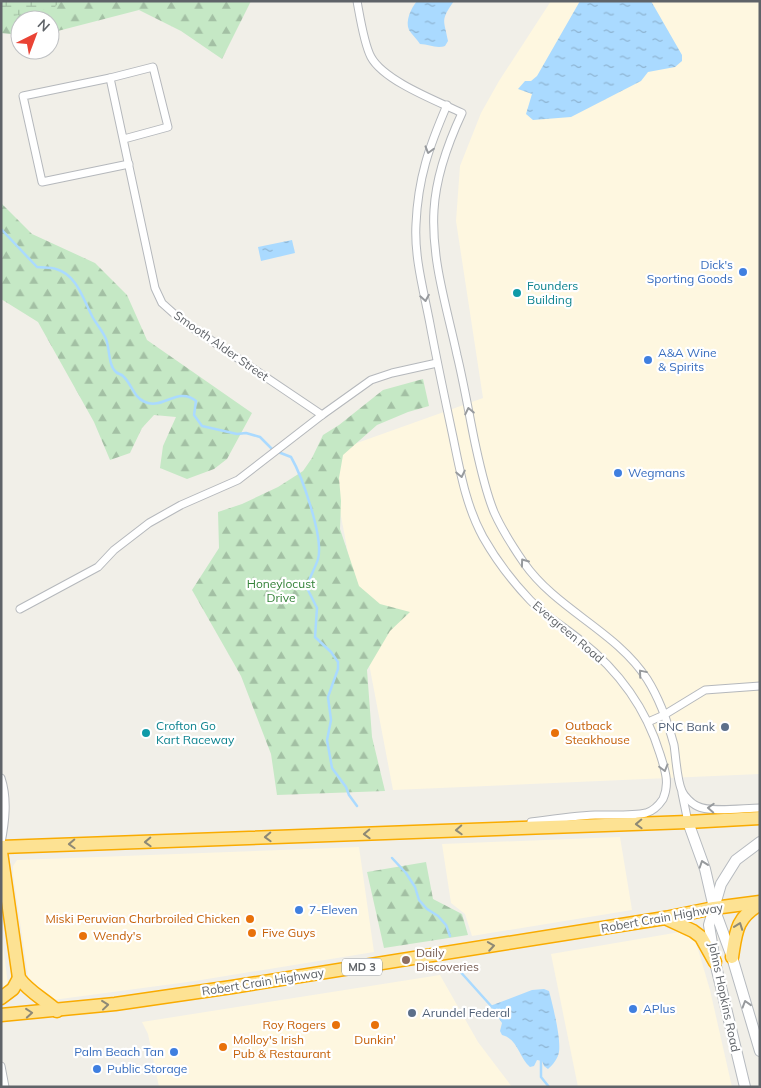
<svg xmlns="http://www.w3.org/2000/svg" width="761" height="1088" font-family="Mulish,sans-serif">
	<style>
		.commercial { fill: #fef7e0 }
		.forest { fill: url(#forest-firs) }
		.wetland { fill: url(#wetland-marsh) }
		.water { fill: url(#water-ripples) }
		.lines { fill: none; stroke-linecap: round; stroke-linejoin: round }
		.stream { stroke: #aadaff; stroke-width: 2.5 }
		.street-casing { stroke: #b5b8bc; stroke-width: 9 }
		.secondary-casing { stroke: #b6babf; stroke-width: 12 }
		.highway-casing { stroke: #f9ab00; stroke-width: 15 }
		.street { stroke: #fff; stroke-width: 7 }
		.secondary { stroke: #fff; stroke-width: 10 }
		.highway { stroke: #fde293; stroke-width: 12 }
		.oneway { stroke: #979a9d }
		.oneway2 { stroke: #8e8975 }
		.shop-dot { fill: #3f7fe0; stroke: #fff; stroke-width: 2 }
		.culture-dot { fill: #0f9aa8; stroke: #fff; stroke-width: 2 }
		.service-dot { fill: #5c6f8a; stroke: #fff; stroke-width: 2 }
		.food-dot { fill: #e8710a; stroke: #fff; stroke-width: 2 }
		.education-dot { fill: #8d6e63; stroke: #fff; stroke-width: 2 }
		.labels { text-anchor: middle; stroke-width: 4.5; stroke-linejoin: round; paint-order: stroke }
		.shield { fill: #fff; stroke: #8f9295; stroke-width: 1 }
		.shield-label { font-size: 11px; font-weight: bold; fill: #5f6368 }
		.shop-label { font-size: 12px; fill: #366cbe; stroke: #fff; text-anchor: start }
		.culture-label { font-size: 12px; fill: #0d838f; stroke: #fff; text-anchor: start }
		.street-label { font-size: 12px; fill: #5f6368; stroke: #fff }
		.park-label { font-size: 12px; fill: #348238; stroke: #fff }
		.food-label { font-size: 12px; fill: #c56008; stroke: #fff; text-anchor: start }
		.service-label { font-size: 12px; fill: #4e5e75; stroke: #fff; text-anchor: end }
		.education-label { font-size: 12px; fill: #785e54; stroke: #fff; text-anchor: start }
	</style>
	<defs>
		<pattern id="forest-firs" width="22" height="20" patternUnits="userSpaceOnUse" patternTransform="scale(1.25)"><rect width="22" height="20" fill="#c5e8c5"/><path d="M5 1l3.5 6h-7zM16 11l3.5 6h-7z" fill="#a3c0a4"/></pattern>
		<pattern id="wetland-marsh" width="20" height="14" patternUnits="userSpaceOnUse" patternTransform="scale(1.25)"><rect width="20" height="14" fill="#c5e8c5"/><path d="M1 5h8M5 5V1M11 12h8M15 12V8" fill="none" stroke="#a3c0a4"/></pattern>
		<pattern id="water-ripples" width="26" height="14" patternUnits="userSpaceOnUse" patternTransform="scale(1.25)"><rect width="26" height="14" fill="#aadaff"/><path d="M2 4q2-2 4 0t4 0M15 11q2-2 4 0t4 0" fill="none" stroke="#8eb4d2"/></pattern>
	</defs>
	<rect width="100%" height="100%" fill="#f1efe8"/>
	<g class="commercial">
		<polygon points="551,1 760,1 760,774 393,790 329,453 483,398 456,221 460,166 481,113 499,81"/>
		<polygon points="620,837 632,910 472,936 465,914 451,903 442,844"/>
		<polygon points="359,847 374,952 195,981 53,1000 29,983 13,874 13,866 17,860"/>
		<polygon points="1,929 8,985 1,994"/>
		<polygon points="680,932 695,939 710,990 732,1087 578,1087 551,954"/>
		<polygon points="440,975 478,1042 512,1087 159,1087 148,1034 142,1022"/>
	</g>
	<g class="forest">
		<polygon points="1,1 251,1 222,59 181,31 139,10 50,33 50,20 20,20 20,35 1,33"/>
		<polygon points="1,203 32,234 95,263 127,295 147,340 252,413 227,459 214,469 187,479 160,468 163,446 176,417 154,415 142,428 130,453 110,460 94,422 38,322 1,299"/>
		<polygon points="423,379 429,406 408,412 377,425 343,455 339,478 341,501 340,529 359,586 380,604 410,612 390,631 367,670 372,737 385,791 277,795 271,754 241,676 192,590 219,548 218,512 242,504 278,487 303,471 312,458 323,435 339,425 383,390"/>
		<polygon points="426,862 433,899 462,914 468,935 384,948 367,872"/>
	</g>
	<polygon class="wetland" points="1,1 60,1 55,7 1,19"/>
	<g class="water">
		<path d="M 417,1 L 454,1 C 440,21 444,19 448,41 L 445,46 C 436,49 429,44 420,44 C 417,39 412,35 409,30 C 405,21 411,8 417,1 Z"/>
		<polygon points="580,1 651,1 682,55 682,61 675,67 648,72 641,81 571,117 533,120 526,114 532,94 518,89 525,81 531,81 537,76"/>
		<polygon points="292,240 295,253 261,261 258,247"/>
		<path d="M 544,989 L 549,991 C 553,1006 561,1038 559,1052 C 558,1058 553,1065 548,1069 L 544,1066 L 542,1061 L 537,1060 L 534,1066 L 530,1067 C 519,1058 518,1039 502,1035 L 500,1031 L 502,1023 L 490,1006 L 532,990 Z"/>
	</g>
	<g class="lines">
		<g class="stream">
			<path d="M 1,229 L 37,267 C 43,268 50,267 56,269 C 77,275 83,299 92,316 C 96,324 103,331 106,339 C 110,349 108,365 116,372 C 118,374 121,374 123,376 C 132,384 133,397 145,402 C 163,410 178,386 196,401 L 194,415 L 202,426 L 237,434 L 246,433 L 260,437 L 273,450 L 291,457 C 302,476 324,538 318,559 C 315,569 309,577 307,588 L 317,608 L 315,637 L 331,652 L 338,662 L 338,669 L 328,697 L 331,720 L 327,740 L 332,768 L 346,787 L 349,795 L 357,806"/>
			<polyline points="392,858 406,873 415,887 419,900 427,909 438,916 446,925 450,936"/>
			<polyline points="457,968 492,1007"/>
			<polyline points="541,1059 541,1077 549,1087"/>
		</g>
		<defs>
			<g id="street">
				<path d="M 357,1 C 360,17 364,44 371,57 C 384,81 437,101 462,113 C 448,143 436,175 434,210 C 431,259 447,308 457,355 C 464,384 469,414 475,443 C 480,466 485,490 494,512 C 502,530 513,547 524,563 C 557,610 616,631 647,679 C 659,698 668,723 674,745 C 676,758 677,781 682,791 C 684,796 692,804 697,806 C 709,813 744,808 760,808"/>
				<polyline points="110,78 23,96 42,182 129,164"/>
				<path d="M 447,105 C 429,147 418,178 416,224 C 414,257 424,292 430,324 C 437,362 445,399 453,437 C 460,471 466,506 483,537 C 496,560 512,581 530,600 C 545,616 563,626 580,640 C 618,670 646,708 660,754 C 665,770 670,783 663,799 C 659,805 653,811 646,813 C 633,816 609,815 595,815 C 574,816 553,819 531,822"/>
				<polyline points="124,139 168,127 153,67 110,78 155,288 162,303 181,320 322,415"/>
				<polyline points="20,609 98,567 114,550 149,523 181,505 238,480 322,415 371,380 392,373 437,363"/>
				<polyline points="648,722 664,715 705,690 760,686"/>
				<path d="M 1,778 C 8,799 5,822 1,843"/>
				<polyline points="682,793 688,822"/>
				<polyline points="1,1066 5,1087"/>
			</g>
			<g id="secondary">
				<polyline points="688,822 705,869 714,908 732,957 760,1051"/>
				<polyline points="745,1087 715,962 709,925 721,884 736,860 760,842"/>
			</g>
			<g id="highway">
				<polyline points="1,847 688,822 760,818"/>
				<path d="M 1,852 L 19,978 C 29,992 44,999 57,1011"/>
				<polyline points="665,918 693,931 701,937 715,962"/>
				<path d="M 732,957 C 736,932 736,918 760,904"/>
				<polyline points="1,998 13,989 19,978"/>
				<polyline points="1,1015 115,1004 232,987 665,918 714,908 760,902"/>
			</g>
		</defs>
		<use href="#street" class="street-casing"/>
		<use href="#secondary" class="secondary-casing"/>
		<use href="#highway" class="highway-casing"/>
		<use href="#street" class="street"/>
		<use href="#secondary" class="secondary"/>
		<use href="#highway" class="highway"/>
	</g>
	<defs><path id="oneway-chevron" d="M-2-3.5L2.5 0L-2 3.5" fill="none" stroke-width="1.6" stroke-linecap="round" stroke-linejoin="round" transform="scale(1.25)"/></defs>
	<g class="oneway">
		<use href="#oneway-chevron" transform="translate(429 150) rotate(106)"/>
		<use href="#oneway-chevron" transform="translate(425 298) rotate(80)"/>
		<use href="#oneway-chevron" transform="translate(469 411) rotate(-102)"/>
		<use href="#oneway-chevron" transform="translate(461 474) rotate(78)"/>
		<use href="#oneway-chevron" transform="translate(524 562) rotate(-126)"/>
		<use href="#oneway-chevron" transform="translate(642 673) rotate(-130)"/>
		<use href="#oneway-chevron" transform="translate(664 768) rotate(75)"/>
		<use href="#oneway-chevron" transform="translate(711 808) rotate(-177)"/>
		<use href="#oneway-chevron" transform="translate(703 864) rotate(-109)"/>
		<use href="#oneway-chevron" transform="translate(746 1004) rotate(-107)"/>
	</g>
	<g class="oneway2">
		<use href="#oneway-chevron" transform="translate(639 824) rotate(178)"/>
		<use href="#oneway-chevron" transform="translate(459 830) rotate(177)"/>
		<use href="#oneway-chevron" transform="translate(367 834) rotate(178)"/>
		<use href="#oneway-chevron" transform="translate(268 837) rotate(178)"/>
		<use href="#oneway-chevron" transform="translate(148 842) rotate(178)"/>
		<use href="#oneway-chevron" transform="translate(72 844) rotate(178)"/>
		<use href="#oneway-chevron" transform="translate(739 926) rotate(-70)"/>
		<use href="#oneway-chevron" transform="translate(491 946) rotate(-9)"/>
		<use href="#oneway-chevron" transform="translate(105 1005) rotate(-6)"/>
		<use href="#oneway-chevron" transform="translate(29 1013) rotate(-5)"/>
	</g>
	<g class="shop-dot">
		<circle cx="743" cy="272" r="5"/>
		<circle cx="648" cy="360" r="5"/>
		<circle cx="618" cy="473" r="5"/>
		<circle cx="299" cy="910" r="5"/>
		<circle cx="633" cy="1009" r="5"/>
		<circle cx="174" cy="1052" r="5"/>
		<circle cx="97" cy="1069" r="5"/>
	</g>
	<g class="culture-dot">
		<circle cx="517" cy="293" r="5"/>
		<circle cx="146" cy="733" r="5"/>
	</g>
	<g class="service-dot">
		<circle cx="725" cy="727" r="5"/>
		<circle cx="412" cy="1013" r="5"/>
	</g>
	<g class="food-dot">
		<circle cx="555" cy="733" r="5"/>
		<circle cx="250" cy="919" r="5"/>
		<circle cx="252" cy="933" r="5"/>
		<circle cx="83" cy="936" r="5"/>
		<circle cx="336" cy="1025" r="5"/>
		<circle cx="375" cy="1025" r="5"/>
		<circle cx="223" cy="1047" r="5"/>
	</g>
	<circle class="education-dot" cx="406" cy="960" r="5"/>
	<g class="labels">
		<rect class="shield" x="342" y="958.5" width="40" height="17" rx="4"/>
		<g class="shield-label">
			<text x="362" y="971">MD 3</text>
		</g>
		<g class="shop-label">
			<text x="733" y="269" text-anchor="end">Dick's<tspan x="733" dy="14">Sporting Goods</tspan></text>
			<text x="658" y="357">A&amp;A Wine<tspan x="658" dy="14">&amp; Spirits</tspan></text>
			<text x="628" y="477">Wegmans</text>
			<text x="309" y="914">7-Eleven</text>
			<text x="643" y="1013">APlus</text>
			<text x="164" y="1056" text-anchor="end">Palm Beach Tan</text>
			<text x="107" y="1073">Public Storage</text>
		</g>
		<g class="culture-label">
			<text x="527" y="290">Founders<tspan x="527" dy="14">Building</tspan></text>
			<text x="156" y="730">Crofton Go<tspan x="156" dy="14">Kart Raceway</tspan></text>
		</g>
		<g class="street-label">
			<text transform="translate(221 346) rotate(35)" y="4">Smooth Alder Street</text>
			<text transform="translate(568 632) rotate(40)" y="4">Evergreen Road</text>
			<text transform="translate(662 918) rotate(-10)" y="4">Robert Crain Highway</text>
			<text transform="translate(263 982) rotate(-9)" y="4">Robert Crain Highway</text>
			<text transform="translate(724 997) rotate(78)" y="4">Johns Hopkins Road</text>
		</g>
		<g class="park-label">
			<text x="281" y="588">Honeylocust<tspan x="281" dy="14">Drive</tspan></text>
		</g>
		<g class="food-label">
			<text x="565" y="730">Outback<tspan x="565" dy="14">Steakhouse</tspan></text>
			<text x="240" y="923" text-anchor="end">Miski Peruvian Charbroiled Chicken</text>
			<text x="262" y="937">Five Guys</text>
			<text x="93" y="940">Wendy's</text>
			<text x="326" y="1029" text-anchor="end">Roy Rogers</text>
			<text x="233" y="1044">Molloy's Irish<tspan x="233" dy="14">Pub &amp; Restaurant</tspan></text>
			<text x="375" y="1044" text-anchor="middle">Dunkin'</text>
		</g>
		<g class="service-label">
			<text x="715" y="731">PNC Bank</text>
			<text x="422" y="1017" text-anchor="start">Arundel Federal</text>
		</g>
		<g class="education-label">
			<text x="416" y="957">Daily<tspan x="416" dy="14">Discoveries</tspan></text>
		</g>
	</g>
	<rect width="761" height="1088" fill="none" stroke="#5f6368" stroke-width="5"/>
	<g transform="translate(35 35) rotate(42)"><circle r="24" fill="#ffffff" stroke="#bfc1c3"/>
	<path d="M0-4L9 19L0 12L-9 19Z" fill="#ea4335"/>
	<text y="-8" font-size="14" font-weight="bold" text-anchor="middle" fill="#5f6368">N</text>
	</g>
</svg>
